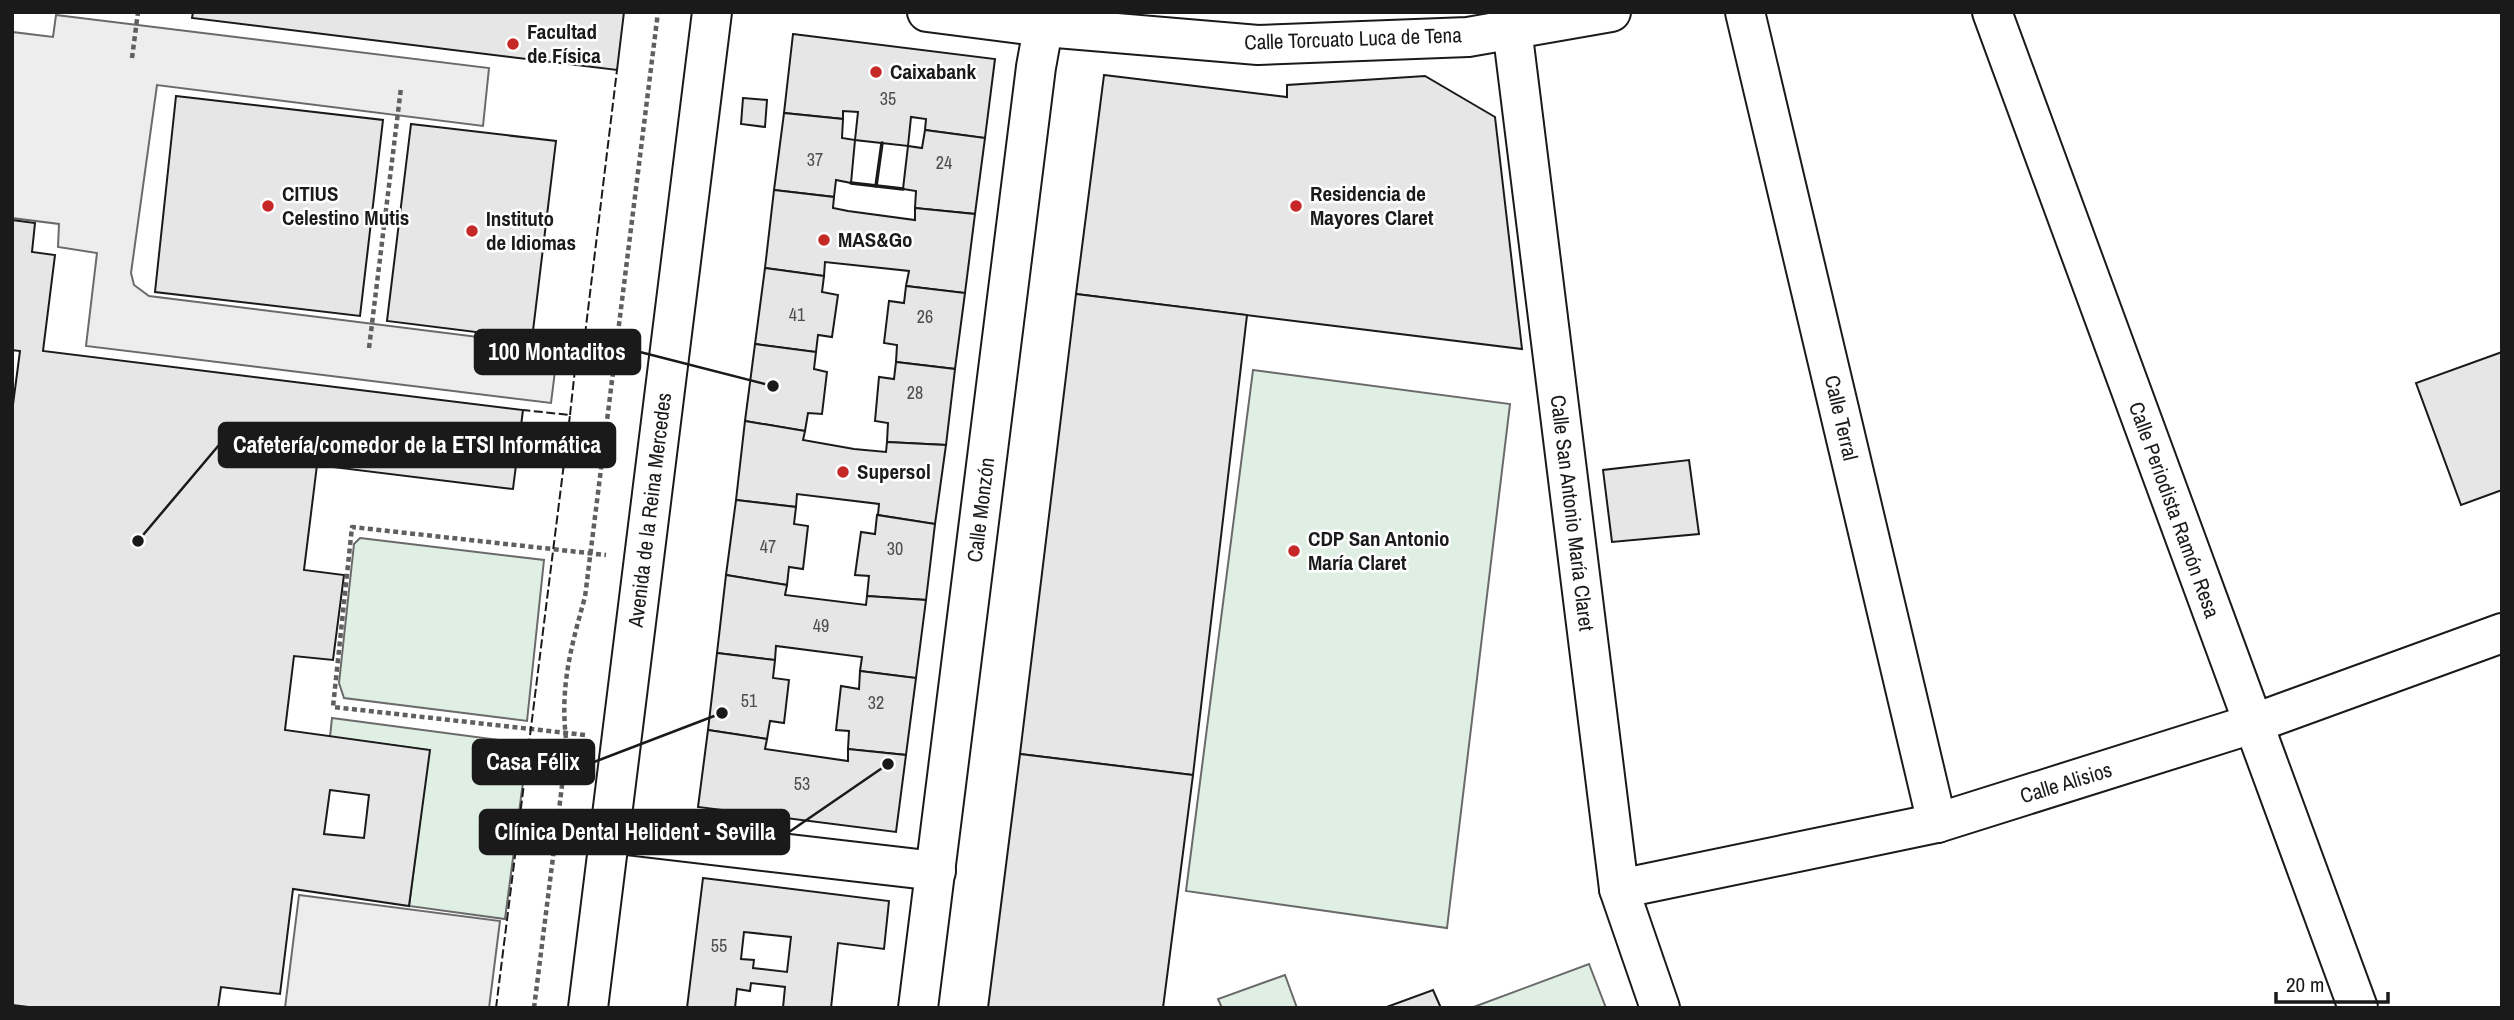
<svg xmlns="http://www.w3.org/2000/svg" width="2514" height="1020" font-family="'Archivo Narrow',sans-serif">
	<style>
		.green { fill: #e0efe3; stroke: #6a6a6a; stroke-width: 2 }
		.parking { fill: #ededed; stroke: #6a6a6a; stroke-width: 2 }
		.building { fill: #e6e6e6; stroke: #1a1a1a; stroke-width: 2; fill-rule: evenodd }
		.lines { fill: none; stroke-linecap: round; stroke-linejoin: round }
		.minor-casing { stroke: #1a1a1a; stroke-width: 42 }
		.path { stroke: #5f5f5f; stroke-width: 4.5; stroke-dasharray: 5 3.5; stroke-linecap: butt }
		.minor { stroke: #fff; stroke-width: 38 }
		.fence { stroke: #1a1a1a; stroke-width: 2; stroke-dasharray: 9 3.5; stroke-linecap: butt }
		.wall { stroke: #1a1a1a; stroke-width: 3.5 }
		.poi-dot { fill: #c62828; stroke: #fff; stroke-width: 2.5 }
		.labels { text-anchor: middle; stroke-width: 5; stroke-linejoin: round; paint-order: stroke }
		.number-label { font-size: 18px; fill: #4d4d4d }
		.poi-label { font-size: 21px; font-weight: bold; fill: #1a1a1a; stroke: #fff; text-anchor: start }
		.street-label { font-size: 21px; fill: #1a1a1a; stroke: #fff }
		.leader { fill: none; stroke: #1a1a1a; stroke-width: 2.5 }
		.callout-dot { fill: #1a1a1a; stroke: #fff; stroke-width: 2.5 }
		.callout { fill: #1a1a1a; stroke: #1a1a1a; stroke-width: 2.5 }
		.callout-label { font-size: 23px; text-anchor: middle; font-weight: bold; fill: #fff }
	</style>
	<rect width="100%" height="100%" fill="#fff"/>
	<g class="green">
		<polygon points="1253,370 1510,404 1447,928 1186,891"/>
		<polygon points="360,538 544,560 527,721 344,698 339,683 354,544"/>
		<polygon points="332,718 528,744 505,919 409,906 429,750 330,737"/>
		<polygon points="1589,964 1606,1008 1471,1008"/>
		<polygon points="1285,975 1297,1008 1222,1008 1218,999"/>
	</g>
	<g class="parking">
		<polygon points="56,15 489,68 483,126 157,85 131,273 134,285 149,296 558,347 551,403 86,346 97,253 58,247 59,224 12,218 12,32 53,37"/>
		<polygon points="299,895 500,921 489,1008 285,1008"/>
	</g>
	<g class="building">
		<polygon points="193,12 624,12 617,70 192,18"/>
		<polygon points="793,34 995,59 985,138 925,130 926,119 911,117 908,146 855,140 858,112 843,111 843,119 784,113"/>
		<polygon points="1104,75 1287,97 1287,85 1425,76 1495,117 1522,349 1076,294"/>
		<polygon points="176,96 383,120 360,316 155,292"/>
		<polygon points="743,98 767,100 765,127 741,124"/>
		<polygon points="784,113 843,119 842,138 855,140 851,183 836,180 834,197 774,190"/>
		<polygon points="411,124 556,141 532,339 387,321"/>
		<polygon points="925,130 985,138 975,214 915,208 916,191 903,189 908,146 922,148"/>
		<polygon points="774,190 834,197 833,208 848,211 915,220 915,208 975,214 965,293 906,286 909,271 825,262 824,276 765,268"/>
		<path d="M 12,220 L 35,223 L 32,252 L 55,255 L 43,351 L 523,410 L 513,489 L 317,465 L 304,570 L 344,575 L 333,660 L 294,656 L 285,730 L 430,750 L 409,906 L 293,889 L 280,994 L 221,987 L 218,1008 L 37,1008 L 12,1005 L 12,412 L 20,351 L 12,350 ZM 330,790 L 369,795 L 364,838 L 324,834 Z"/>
		<polygon points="765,268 824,276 822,292 838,295 832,337 818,335 816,352 755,344"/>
		<polygon points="906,286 965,293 955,369 896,362 897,345 884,343 889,301 904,303"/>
		<polygon points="1076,294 1247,315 1193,775 1020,754"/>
		<polygon points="755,344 816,352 814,369 827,372 822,414 808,413 805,431 745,421"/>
		<polygon points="2502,352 2502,490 2461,505 2416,383"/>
		<polygon points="896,362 955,369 946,445 887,442 888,423 875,421 879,377 894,379"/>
		<polygon points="745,421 805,431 803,440 854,449 886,452 887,442 946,445 935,524 878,515 879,504 797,494 796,507 736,500"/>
		<polygon points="1689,460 1699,534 1612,542 1603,470"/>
		<polygon points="736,500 796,507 794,524 808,526 803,569 789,567 787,585 726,575"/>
		<polygon points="877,515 935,524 926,600 867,596 869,576 855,575 861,532 875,534"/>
		<polygon points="726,575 787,585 785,595 866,605 867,596 926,600 916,678 860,671 862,657 776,646 775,660 717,653"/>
		<polygon points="717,653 775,660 773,678 789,680 784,723 770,721 767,739 708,730"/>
		<polygon points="860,671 916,678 906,755 848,749 849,731 836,730 841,686 859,689"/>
		<polygon points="708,730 767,739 765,749 848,761 848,749 906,755 896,832 698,807"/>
		<polygon points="1020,754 1193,775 1163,1008 988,1008"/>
		<path d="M 703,878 L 889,901 L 884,949 L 838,943 L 831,1008 L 783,1008 L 785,987 L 751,983 L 750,991 L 737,989 L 735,1008 L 687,1008 ZM 744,932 L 791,937 L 787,972 L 753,968 L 754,960 L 741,959 Z"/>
		<polygon points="1433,990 1441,1008 1384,1008"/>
	</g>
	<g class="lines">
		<defs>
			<g id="minor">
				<polyline points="927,12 1045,27 1258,45 1468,37 1611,12"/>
				<polyline points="1510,12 1619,889 1660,1008"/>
				<polyline points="1745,12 1937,823"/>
				<polyline points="1992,12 2358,1008"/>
				<polyline points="609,833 936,871"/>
				<polyline points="1619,889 1937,823 2252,724 2502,633"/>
				<polyline points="588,1008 712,12"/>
				<polyline points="918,1008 1036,67 1046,12"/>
			</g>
		</defs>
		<use href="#minor" class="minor-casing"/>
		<g class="path">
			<polyline points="132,58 138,12"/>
			<polyline points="369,348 401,88"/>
			<polyline points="585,735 333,707 352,527 606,555"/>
			<path d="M 534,1008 L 567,746 C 559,691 570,650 585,597 L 658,12"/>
		</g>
		<use href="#minor" class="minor"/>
		<g class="fence">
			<polyline points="570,415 578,342 584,343 617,70"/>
			<polyline points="496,1008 570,415 523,410"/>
		</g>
		<g class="wall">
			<polyline points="851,183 903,189"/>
			<polyline points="876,186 882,143"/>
		</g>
	</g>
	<g class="poi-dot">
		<circle cx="513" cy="44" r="7"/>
		<circle cx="876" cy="72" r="7"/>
		<circle cx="268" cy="206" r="7"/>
		<circle cx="1296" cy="206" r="7"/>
		<circle cx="472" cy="231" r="7"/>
		<circle cx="824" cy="240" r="7"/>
		<circle cx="843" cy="472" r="7"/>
		<circle cx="1294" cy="551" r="7"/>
	</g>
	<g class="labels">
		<g class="number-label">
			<text x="888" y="105">35</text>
			<text x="815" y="166">37</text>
			<text x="944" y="169">24</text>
			<text x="797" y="321">41</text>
			<text x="925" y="323">26</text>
			<text x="915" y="399">28</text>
			<text x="768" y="553">47</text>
			<text x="895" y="555">30</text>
			<text x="821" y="632">49</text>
			<text x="749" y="707">51</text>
			<text x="876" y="709">32</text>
			<text x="802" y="790">53</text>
			<text x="719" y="952">55</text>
		</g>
		<g class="poi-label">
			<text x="527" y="39">Facultad<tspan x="527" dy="24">de Física</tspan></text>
			<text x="890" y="79">Caixabank</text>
			<text x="282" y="201">CITIUS<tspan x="282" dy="24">Celestino Mutis</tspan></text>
			<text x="1310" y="201">Residencia de<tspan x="1310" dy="24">Mayores Claret</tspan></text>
			<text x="486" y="226">Instituto<tspan x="486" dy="24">de Idiomas</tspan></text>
			<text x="838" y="247">MAS&amp;Go</text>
			<text x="857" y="479">Supersol</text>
			<text x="1308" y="546">CDP San Antonio<tspan x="1308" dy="24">María Claret</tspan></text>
		</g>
		<g class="street-label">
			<text transform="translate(1353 39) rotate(-2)" y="7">Calle Torcuato Luca de Tena</text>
			<text transform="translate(1841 418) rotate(77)" y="7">Calle Terral</text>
			<text transform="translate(650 510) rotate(-83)" y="7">Avenida de la Reina Mercedes</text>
			<text transform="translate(981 510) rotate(-83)" y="7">Calle Monzón</text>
			<text transform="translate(2174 510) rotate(70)" y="7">Calle Periodista Ramón Resa</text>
			<text transform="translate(1572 513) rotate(83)" y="7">Calle San Antonio María Claret</text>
			<text transform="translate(2066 783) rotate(-17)" y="7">Calle Alisios</text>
		</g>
	</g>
	<path class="leader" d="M773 386L640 352M138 541L219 445M722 713L594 762M888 764L789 832"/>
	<g class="callout-dot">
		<circle cx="773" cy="386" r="7"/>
		<circle cx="138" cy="541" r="7"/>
		<circle cx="722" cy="713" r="7"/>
		<circle cx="888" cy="764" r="7"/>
	</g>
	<g class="callout">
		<rect x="475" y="330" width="165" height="44" rx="7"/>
		<rect x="219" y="423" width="396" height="44" rx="7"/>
		<rect x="473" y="740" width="121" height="44" rx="7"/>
		<rect x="480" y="810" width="309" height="44" rx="7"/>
	</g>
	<g class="callout-label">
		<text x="557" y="360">100 Montaditos</text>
		<text x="417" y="453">Cafetería/comedor de la ETSI Informática</text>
		<text x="533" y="770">Casa Félix</text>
		<text x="635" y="840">Clínica Dental Helident - Sevilla</text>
	</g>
	<rect width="2514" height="1020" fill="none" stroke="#1a1a1a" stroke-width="28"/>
	<path d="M2276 992v10h112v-10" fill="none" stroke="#1a1a1a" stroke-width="3.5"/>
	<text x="2286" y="992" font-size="21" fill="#1a1a1a" stroke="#ffffff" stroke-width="5" paint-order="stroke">20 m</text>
</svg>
